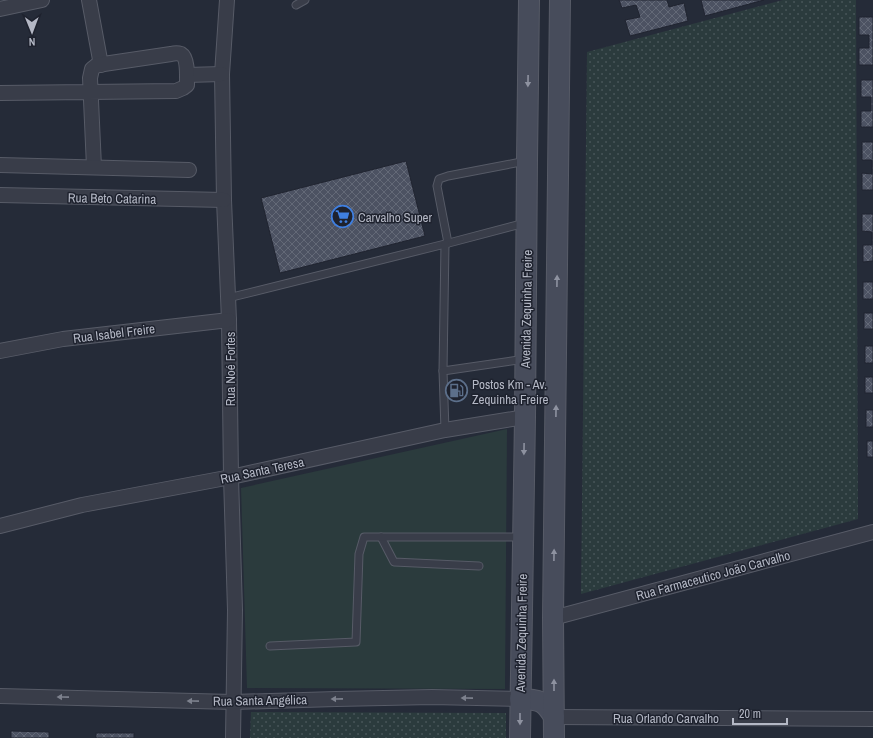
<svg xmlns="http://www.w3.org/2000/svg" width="873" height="738" font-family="'Archivo Narrow',sans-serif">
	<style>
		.grass { fill: url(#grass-dots) }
		.park { fill: #2b3b3d }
		.building { fill: url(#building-cross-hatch); stroke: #202430 }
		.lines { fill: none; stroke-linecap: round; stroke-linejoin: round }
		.service-casing { stroke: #575b67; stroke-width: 9 }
		.minor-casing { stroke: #575b67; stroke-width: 16 }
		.secondary-casing { stroke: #575b67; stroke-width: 22 }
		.service { stroke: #393d49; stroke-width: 7 }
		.minor { stroke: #393d49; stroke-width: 14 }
		.secondary { stroke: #474c5b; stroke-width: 20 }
		.oneway { fill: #8e92a0 }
		.oneway2 { fill: #7d818d }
		.labels { text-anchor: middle; stroke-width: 3; stroke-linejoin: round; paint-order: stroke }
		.street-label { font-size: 13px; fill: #b4b8c5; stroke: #1e222e }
		.poi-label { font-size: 13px; fill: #b4b8c5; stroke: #1e222e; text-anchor: start }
	</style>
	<defs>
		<pattern id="grass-dots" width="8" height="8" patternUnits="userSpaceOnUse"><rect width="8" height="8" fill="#2b3b3d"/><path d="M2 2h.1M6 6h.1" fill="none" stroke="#475558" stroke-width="1.8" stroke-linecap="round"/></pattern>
		<pattern id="building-cross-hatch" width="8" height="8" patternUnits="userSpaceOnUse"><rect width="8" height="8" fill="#4c5262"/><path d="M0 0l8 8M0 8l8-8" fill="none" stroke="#636977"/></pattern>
	</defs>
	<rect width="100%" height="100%" fill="#252b38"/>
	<g class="grass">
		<polygon points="783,0 856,0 858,519 581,594 587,52"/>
		<polygon points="251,712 506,713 506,738 250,738"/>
	</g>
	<polygon class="park" points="507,429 505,689 247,688 241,488"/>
	<g class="building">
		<polygon points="619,0 667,0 669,7 684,3 688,21 630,36 625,20 640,17 636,5 622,8"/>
		<polygon points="701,0 764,0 705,16"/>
		<polygon points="859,17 873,17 873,65 859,65 859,48 869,48 869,35 859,35"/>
		<polygon points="861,80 873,80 873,127 861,127 861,111 871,111 871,97 861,97"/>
		<polygon points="862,142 873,142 873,190 862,190 862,173 872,174 872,160 862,160"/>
		<polygon points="406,161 425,236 280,273 261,198"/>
		<polygon points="862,214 873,214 873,261 863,262 863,245 872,245 872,232 862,231"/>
		<rect x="863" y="282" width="10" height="17"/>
		<rect x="864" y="313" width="9" height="16"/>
		<rect x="865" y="346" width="8" height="17"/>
		<rect x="865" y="377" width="8" height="16"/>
		<rect x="866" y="410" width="7" height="17"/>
		<rect x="867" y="441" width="6" height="16"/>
		<polygon points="11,731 49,732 49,738 11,738"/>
		<rect x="96" y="733" width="38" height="5"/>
	</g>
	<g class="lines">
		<defs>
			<g id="service">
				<polyline points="296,5 305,0"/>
				<polyline points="448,243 437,186 439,179 448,176 526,161"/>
				<polyline points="228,298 445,244 525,223"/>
				<polyline points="443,371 445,244"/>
				<polyline points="445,430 443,371 525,359"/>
				<polyline points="381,537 394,562 479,566"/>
				<polyline points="270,646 356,642 359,554 364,537 523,537"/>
			</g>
			<g id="minor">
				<polyline points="89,0 101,65"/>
				<polyline points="227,0 222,74 224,200 229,320 231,477 235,610 233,738"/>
				<polyline points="0,9 42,0"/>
				<polyline points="187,75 222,74"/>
				<path d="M 0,93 L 176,91 L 183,88 L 187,85 C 187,77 188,58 181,54 C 178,53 175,53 171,54 L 97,65 L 92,69 L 90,78 L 94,167"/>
				<polyline points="0,165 189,170"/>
				<polyline points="0,195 224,200"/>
				<polyline points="0,351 63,339 229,320"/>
				<polyline points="0,526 82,505 231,477 445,430 525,417"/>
				<polyline points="553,618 873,532"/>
				<polyline points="0,696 233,702 336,699 432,697 520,699"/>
				<polyline points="554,717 873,719"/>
			</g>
			<g id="secondary">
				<path d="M 520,699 C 540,700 544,700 554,717"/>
				<polyline points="520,738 525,417 527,161 529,0"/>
				<polyline points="554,738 553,618 560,0"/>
			</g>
		</defs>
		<use href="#service" class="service-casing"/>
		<use href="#minor" class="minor-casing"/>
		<use href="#secondary" class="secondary-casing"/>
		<use href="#service" class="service"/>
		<use href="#minor" class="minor"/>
		<use href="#secondary" class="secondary"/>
	</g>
	<defs><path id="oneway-solid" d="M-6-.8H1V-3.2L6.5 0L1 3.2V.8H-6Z"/></defs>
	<g class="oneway">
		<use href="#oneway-solid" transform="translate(528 81) rotate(91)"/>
		<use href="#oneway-solid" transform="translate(557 281) rotate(-89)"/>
		<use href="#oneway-solid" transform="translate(556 411) rotate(-89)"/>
		<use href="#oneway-solid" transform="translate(524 449) rotate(91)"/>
		<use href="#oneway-solid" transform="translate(554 555) rotate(-89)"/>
		<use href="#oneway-solid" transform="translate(554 685) rotate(-90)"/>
		<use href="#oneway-solid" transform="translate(520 719) rotate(90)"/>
	</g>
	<g class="oneway2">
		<use href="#oneway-solid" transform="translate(63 697) rotate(-179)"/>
		<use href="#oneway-solid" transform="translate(467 698) rotate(-179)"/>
		<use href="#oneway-solid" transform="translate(337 699) rotate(179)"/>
		<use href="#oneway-solid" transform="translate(193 701) rotate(-179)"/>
	</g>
	<defs>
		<symbol id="supermarket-ring" viewBox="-11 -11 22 22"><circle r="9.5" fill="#1e222e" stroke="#3f7fe0" stroke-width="1.5"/><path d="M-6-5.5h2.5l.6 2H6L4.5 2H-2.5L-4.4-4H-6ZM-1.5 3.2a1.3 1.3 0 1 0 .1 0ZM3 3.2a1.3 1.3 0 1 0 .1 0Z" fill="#3f7fe0"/></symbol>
		<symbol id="fuel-ring" viewBox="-11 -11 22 22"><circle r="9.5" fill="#1e222e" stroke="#5c6f8a" stroke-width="1.5"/><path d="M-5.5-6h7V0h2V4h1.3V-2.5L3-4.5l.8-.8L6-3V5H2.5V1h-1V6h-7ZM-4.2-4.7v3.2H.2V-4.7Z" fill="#5c6f8a"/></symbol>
	</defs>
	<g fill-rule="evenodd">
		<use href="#supermarket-ring" x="330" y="204" width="25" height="25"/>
		<use href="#fuel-ring" x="444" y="378" width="25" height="25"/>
	</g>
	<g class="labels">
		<g class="street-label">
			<text transform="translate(112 198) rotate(1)" y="5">Rua Beto Catarina</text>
			<text transform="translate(526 309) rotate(-89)" y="5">Avenida Zequinha Freire</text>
			<text transform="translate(114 333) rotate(-7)" y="5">Rua Isabel Freire</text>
			<text transform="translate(230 369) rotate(-90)" y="5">Rua Noé Fortes</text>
			<text transform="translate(262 470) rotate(-12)" y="5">Rua Santa Teresa</text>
			<text transform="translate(713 575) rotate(-15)" y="5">Rua Farmaceutico João Carvalho</text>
			<text transform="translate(521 633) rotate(-89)" y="5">Avenida Zequinha Freire</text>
			<text transform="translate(260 700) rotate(-1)" y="5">Rua Santa Angélica</text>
			<text x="666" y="723">Rua Orlando Carvalho</text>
		</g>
		<g class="poi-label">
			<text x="358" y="222">Carvalho Super</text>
			<text x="472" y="389">Postos Km - Av.<tspan x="472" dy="15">Zequinha Freire</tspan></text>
		</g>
	</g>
	<g transform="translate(32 32) rotate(179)" stroke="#1e222e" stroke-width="3" paint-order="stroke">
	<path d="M0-3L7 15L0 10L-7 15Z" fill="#b4b8c5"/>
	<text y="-6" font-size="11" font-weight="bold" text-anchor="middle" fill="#b4b8c5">N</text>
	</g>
	<path d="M733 718v6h54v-6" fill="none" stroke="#b4b8c5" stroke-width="2"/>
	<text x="739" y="718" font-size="12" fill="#b4b8c5" stroke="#1e222e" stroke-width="3" paint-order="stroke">20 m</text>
</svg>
